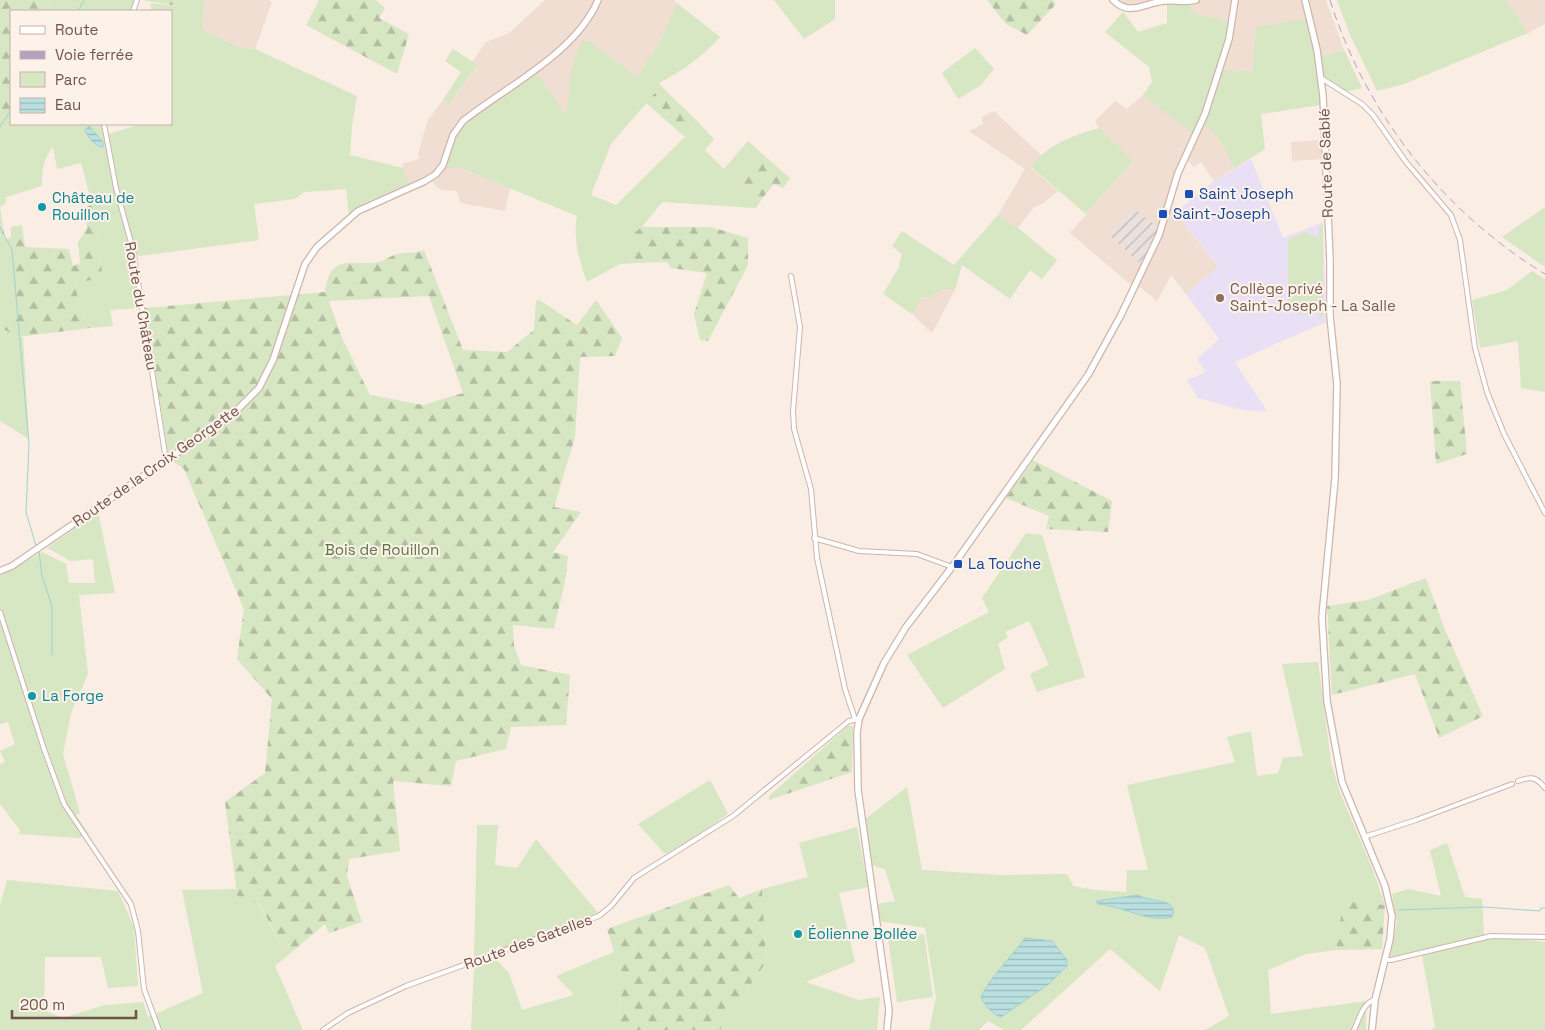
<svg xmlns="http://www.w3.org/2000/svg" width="1545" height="1030" font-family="'Space Grotesk',sans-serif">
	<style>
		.residential { fill: #f1ded2 }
		.industrial { fill: url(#industrial-furrows) }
		.education { fill: #eae0f6 }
		.green { fill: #d7e6c3 }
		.forest { fill: url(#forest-firs); fill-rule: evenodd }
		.water { fill: url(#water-rules); stroke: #a1d2d1 }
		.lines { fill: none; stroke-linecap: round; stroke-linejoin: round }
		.stream { stroke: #a1d2d1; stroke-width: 1 }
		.street-casing { stroke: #ccb6ae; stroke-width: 6 }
		.secondary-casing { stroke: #cfb5ab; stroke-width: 8 }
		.street { stroke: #fff; stroke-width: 4 }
		.secondary { stroke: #fff; stroke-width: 5.5 }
		.rail { stroke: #afa3c2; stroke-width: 1; stroke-dasharray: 8 5; stroke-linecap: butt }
		.transit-dot { fill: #1a4fb4; stroke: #fdf2e9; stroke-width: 2 }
		.culture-dot { fill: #0f9aa8; stroke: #fdf2e9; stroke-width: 2 }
		.education-dot { fill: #8d6e63; stroke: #fdf2e9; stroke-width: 2 }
		.labels { text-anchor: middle; stroke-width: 4; stroke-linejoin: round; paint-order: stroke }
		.street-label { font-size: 15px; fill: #70524c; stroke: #fdf2e9 }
		.transit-label { font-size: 15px; fill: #164399; stroke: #fdf2e9; text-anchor: start }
		.culture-label { font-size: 15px; fill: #0d838f; stroke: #fdf2e9; text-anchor: start }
		.education-label { font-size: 15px; fill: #785e54; stroke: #fdf2e9; text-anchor: start }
		.park-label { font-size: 15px; fill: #5b7545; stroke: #fdf2e9 }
	</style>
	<defs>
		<pattern id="industrial-furrows" width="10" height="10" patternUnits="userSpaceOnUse" patternTransform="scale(1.25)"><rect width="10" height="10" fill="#eae1de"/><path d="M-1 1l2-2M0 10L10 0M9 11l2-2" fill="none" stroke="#c2b9b6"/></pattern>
		<pattern id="forest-firs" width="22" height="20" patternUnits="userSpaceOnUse" patternTransform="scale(1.25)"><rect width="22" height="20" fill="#d7e6c3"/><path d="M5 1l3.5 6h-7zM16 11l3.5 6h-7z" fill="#b3bda1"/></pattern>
		<pattern id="water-rules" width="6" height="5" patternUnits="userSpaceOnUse" patternTransform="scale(1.25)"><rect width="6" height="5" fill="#bae1e0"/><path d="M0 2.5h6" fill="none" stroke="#9cb9b8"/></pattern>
	</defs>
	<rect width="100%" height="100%" fill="#faede3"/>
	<g class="residential">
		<polygon points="204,0 269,0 272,2 255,49 239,47 203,30"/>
		<polygon points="545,0 673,0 677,3 659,43 637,77 589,41 569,83 567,117 458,133 445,168 461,168 510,188 505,211 461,203 456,191 441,190 431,181 411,191 402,164 419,159 418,153 428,120 443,100 449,104 478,66 472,62 486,42 508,34"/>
		<polygon points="1113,0 1326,0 1344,50 1253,73 1220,70 1232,23 1192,12 1189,2 1164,1 1126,9"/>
		<polygon points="1506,0 1545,0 1545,24 1528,33"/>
		<polygon points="1143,95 1192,132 1199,120 1208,126 1217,134 1235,168 1214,181 1201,162 1194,167 1183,156 1172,184 1170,207 1219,267 1186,294 1171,275 1157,301 1140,287 1137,290 1070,233 1133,161 1099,128 1095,121 1115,101 1127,109"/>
		<polygon points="994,111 1041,155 1031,168 1058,191 1044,203 1034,207 1018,228 998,215 1025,169 969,131 983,124 982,117"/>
		<polygon points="1323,140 1324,159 1292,161 1291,142"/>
		<polygon points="949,288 955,290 932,333 912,314 922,297 930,298 936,291"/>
	</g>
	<polygon class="industrial" points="1133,208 1159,228 1143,266 1109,235"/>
	<polygon class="education" points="1251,159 1283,238 1323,222 1326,322 1235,362 1267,411 1243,410 1198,398 1187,380 1206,372 1197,359 1219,339 1186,294 1219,266 1175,213 1214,181"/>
	<g class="green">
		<polygon points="50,0 135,0 131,11 47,11"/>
		<path d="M 185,0 L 204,0 L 203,30 L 239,47 L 255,49 L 357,96 L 352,126 L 350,155 L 403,168 L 409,184 L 365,203 L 349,215 L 346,189 L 304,192 L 295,199 L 254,204 L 259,240 L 132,257 L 139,308 L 110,310 L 113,326 L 90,328 L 79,304 L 75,283 L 103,278 L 92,204 L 81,163 L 57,169 L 53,147 C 43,159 42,170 42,186 L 6,197 L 6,203 L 0,207 L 0,116 L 7,115 L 11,108 L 11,124 L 101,124 L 104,135 L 142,124 L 171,124 L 171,11 L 151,11 L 151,3 L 184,7 Z"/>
		<polygon points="774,0 835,0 835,19 804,39"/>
		<polygon points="1337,0 1506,0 1528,33 1404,84 1377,91 1350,35"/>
		<path d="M 677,3 L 720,37 C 702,57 682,71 659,83 L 661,86 L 611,144 L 591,195 L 616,205 L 685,137 L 696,120 L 714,139 L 705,150 L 724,169 L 748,141 L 761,153 L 735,183 L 761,200 L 756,208 L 662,202 L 642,227 L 635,232 L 635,263 L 620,264 L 587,282 C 579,259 573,241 577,216 L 461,168 L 445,168 L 458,133 L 470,119 L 536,73 L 567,116 C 568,89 570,65 582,41 L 589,41 L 637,77 L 659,43 Z"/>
		<path d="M 1167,3 L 1190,4 L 1192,12 L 1233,23 L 1221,70 L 1253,72 L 1256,27 L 1310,18 L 1320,56 L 1344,50 L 1362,88 L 1341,93 L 1329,85 L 1326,86 L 1327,104 L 1261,114 L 1265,149 L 1235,168 C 1223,149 1220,133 1199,121 L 1192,133 L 1143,95 L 1152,82 L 1149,67 L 1105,32 L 1123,12 L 1138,32 L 1167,23 Z"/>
		<polygon points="975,48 994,69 981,85 958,99 942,73"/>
		<polygon points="453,49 478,65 449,104 443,100 461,72 445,61"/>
		<path d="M 1099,128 L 1133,161 L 1086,214 L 1031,167 C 1048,144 1072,136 1099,128 Z"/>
		<polygon points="1545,207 1545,267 1502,237"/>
		<path d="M 998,215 L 1018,228 L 1057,260 L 1042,279 L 1030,270 L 1010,299 L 962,265 L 955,290 C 944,287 937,291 930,298 L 922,297 L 912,314 L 883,294 L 898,269 L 902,254 L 892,246 L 902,231 L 954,265 Z"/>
		<polygon points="1323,225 1323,318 1319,318 1319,309 1308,316 1288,309 1288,240 1305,232 1319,239 1319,226"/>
		<polygon points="0,242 9,248 14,319 0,312"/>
		<polygon points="1532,271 1545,279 1545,392 1521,388 1518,341 1480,348 1472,300 1507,290"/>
		<polygon points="0,327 17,337 23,337 29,439 0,421"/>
		<polygon points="98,512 115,593 79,595 88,674 71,713 63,754 80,813 76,815 89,834 79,838 19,834 20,830 0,804 0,764 5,762 0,751 15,744 8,722 0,724 0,576 42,552 66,564 69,583 95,583 93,559 71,561 47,548"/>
		<polygon points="1026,533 1042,535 1085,677 1037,692 1030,674 1049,665 1029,621 1005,632 1008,637 998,644 1005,669 943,708 907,655 989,612 982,598"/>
		<polygon points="1318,662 1331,762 1339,790 1372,868 1385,905 1343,901 1336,950 1306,954 1268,970 1271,1014 1366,1001 1366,1030 1205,1030 1229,1016 1205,948 1179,935 1160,991 1110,949 1021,1030 1004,1030 988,1021 979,1030 929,1030 936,998 925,928 880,921 877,904 895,901 885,869 872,865 865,819 907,787 922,870 1001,875 1067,874 1073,886 1095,890 1126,892 1127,870 1148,870 1127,785 1235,762 1227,737 1251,731 1257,776 1278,773 1283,758 1303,756 1282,664"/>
		<polygon points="710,780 728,814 685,844 665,854 638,824"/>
		<polygon points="477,825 498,825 495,865 517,868 536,839 599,914 501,950 501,946 497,946 496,951 474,957"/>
		<polygon points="857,827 868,887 839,893 855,962 806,982 859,1000 880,997 877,1030 720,1030 766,962 762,889 808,877 799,843"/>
		<polygon points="1447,843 1465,897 1482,899 1484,934 1545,942 1545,1030 1431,1030 1435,1027 1421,950 1390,957 1397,922 1392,894 1408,889 1441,896 1430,850"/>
		<polygon points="7,880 118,891 134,928 138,986 108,988 101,957 45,957 44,1010 62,1018 105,1005 143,1002 148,1017 203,993 182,890 236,889 238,901 258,903 287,956 275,966 303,1030 0,1030 0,905"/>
		<polygon points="924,934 933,997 897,1002 888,939"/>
		<polygon points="614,952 623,981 617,1030 471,1030 474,967 497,960 509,973 522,1010 574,995 556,976"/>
	</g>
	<g class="forest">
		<polygon points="0,0 50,0 47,11 11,11 11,108 7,115 0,116"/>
		<polygon points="142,0 185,0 184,7"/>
		<polygon points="319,0 376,0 385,8 379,18 409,34 397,74 306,25"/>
		<polygon points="987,0 1053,0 1056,4 1027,35 1006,24"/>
		<polygon points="661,86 696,120 685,137 646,103"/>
		<polygon points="761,153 790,178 783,188 774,184 761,200 735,183"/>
		<polygon points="92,204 103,278 75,283 79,304 90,328 17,337 0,327 0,312 14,319 9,248 0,242 0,207 5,239 11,238 11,227 22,225 25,247 69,249 73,266 80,263 78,242 87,229 85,208"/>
		<polygon points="642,227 711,227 748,238 748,265 708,341 700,340 694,314 707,273 671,268 667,262 635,263 635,232"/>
		<path d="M 424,250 L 463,350 L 507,352 L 534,330 L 536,302 L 538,299 L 577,325 L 596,300 L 622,338 L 615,356 L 580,357 L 575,437 L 554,507 L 581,512 L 553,552 L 568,556 L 566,576 L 554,629 L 513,625 L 514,645 L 521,665 L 570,675 L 566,725 L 511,727 L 506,749 L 456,761 L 451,786 L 393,781 L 400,851 L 349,859 L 347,876 L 362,922 L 329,933 L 325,924 L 287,956 L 259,903 L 238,901 L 225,802 L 265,773 L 272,699 L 237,659 L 244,609 L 184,469 L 169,459 L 145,308 L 325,292 C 330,258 343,263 372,263 C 381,263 388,257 397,254 C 407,252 414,254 424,250 ZM 429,296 L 463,393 L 423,405 L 370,395 L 341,336 L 329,301 Z"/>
		<polygon points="1430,381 1460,381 1467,454 1436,464"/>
		<polygon points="1033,460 1112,501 1108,532 1046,529 1049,516 1006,498"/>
		<polygon points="1426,578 1445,630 1483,716 1439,738 1415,674 1332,695 1327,606 1368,600"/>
		<polygon points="848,726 853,726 852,772 769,800 769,796"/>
		<polygon points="729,885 739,898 762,889 766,962 720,1030 617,1030 623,981 607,929"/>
		<polygon points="1343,901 1385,905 1382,949 1336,950"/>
	</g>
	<g class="water">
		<path d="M 89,126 L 103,142 L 103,147 C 95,147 88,137 85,130 Z"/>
		<path d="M 1138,895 C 1150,903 1180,897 1172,917 C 1147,923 1123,906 1098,904 L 1096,901 Z"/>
		<path d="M 1025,938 L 1052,941 L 1067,960 L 1067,966 L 1049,984 L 1001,1017 C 992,1014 985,1006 981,997 C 988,980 1013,955 1025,938 Z"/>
	</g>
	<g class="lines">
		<g class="stream">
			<polyline points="78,11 84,0"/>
			<polyline points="0,127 11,110"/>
			<polyline points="0,227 12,250 29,444 26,512 36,546"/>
			<polyline points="39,551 42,576 52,606 52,655"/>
			<polyline points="1398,910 1483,907 1540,911 1541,908 1545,908"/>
		</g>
		<defs>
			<g id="street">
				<polyline points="133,11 137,0"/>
				<polyline points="1321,78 1362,104 1373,115 1406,162 1451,215 1460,240 1475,348 1487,392 1504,434 1545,513"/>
				<polyline points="104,124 116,188 133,250 166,460"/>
				<polyline points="791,276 800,327 793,411 794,429 811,489 817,558 845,689 855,719"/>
				<polyline points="814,538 859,551 917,554 952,567"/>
				<polyline points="0,612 44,749 64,804 131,904 138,931 144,989 159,1030"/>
				<path d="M 1518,781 C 1532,776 1536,777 1545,788"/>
				<polyline points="1364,837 1416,820 1512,784"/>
				<polyline points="1385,960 1391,960 1491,936 1545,937"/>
				<polyline points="323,1030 348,1013 406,986 599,916 611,906 634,878 733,816 849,721 859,719"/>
				<path d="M 1354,1030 C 1359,1020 1363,1002 1375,1000"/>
			</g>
			<g id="secondary">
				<path d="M 1113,0 C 1130,17 1144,3 1164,1 C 1175,0 1185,3 1196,0"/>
				<polyline points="1305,0 1317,50 1323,96 1330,261 1330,316 1337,384 1335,479 1322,617 1327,701 1342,782 1385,886 1392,916 1390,939 1375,1000 1372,1030"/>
				<path d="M 0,571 L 12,566 L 231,416 L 259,388 L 273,360 L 305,264 L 317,247 L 358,211 L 425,181 L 436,174 L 443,165 L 453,135 L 463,121 C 506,87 577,52 598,0"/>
				<polyline points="887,1030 889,1010 858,790 857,733 859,719 884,663 906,627 952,567 1088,375 1121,315 1159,235 1178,173 1205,114 1229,39 1235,0"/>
			</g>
		</defs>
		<use href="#street" class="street-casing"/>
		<use href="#secondary" class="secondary-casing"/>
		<use href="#street" class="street"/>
		<use href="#secondary" class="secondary"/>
		<path class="rail" d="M 1330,0 C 1366,114 1443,212 1545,274"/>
	</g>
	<g class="transit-dot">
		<rect x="1184" y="189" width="10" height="10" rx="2.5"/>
		<rect x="1158" y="209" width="10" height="10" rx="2.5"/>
		<rect x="953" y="559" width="10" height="10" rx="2.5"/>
	</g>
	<g class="culture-dot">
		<circle cx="42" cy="207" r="5"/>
		<circle cx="32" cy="696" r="5"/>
		<circle cx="798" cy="934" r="5"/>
	</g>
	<circle class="education-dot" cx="1220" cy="298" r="5"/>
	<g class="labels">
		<g class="street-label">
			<text transform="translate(1326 163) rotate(-92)" y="5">Route de Sablé</text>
			<text transform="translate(141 306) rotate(80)" y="5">Route du Château</text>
			<text transform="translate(156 466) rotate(-35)" y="5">Route de la Croix Georgette</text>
			<text transform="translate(528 942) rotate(-20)" y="5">Route des Gatelles</text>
		</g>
		<g class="transit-label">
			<text x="1199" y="199">Saint Joseph</text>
			<text x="1173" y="219">Saint-Joseph</text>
			<text x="968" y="569">La Touche</text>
		</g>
		<g class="culture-label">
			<text x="52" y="203">Château de<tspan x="52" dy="17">Rouillon</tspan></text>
			<text x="42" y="701">La Forge</text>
			<text x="808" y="939">Éolienne Bollée</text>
		</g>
		<g class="education-label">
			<text x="1230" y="294">Collège privé<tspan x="1230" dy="17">Saint-Joseph - La Salle</tspan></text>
		</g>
		<g class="park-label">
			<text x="382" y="555">Bois de Rouillon</text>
		</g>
	</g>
	<rect x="10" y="10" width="162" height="115" fill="#fdf2e9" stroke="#c5b2aa"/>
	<rect x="20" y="26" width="25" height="8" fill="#ffffff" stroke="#c5b2aa"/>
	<text x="55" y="35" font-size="15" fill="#70524c">Route</text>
	<rect x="20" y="51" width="25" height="8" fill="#afa3c2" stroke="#c5b2aa"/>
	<text x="55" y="60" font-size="15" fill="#70524c">Voie ferrée</text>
	<rect x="20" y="72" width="25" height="15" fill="#d7e6c3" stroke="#c5b2aa"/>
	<text x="55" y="85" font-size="15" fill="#70524c">Parc</text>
	<rect x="20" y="98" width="25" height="15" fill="url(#water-rules)" stroke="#c5b2aa"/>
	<text x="55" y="110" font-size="15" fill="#70524c">Eau</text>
	<path d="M12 1010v8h124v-8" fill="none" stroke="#70524c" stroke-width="2.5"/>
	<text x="20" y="1010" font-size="15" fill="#70524c" stroke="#fdf2e9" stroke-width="4" paint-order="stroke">200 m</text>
</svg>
